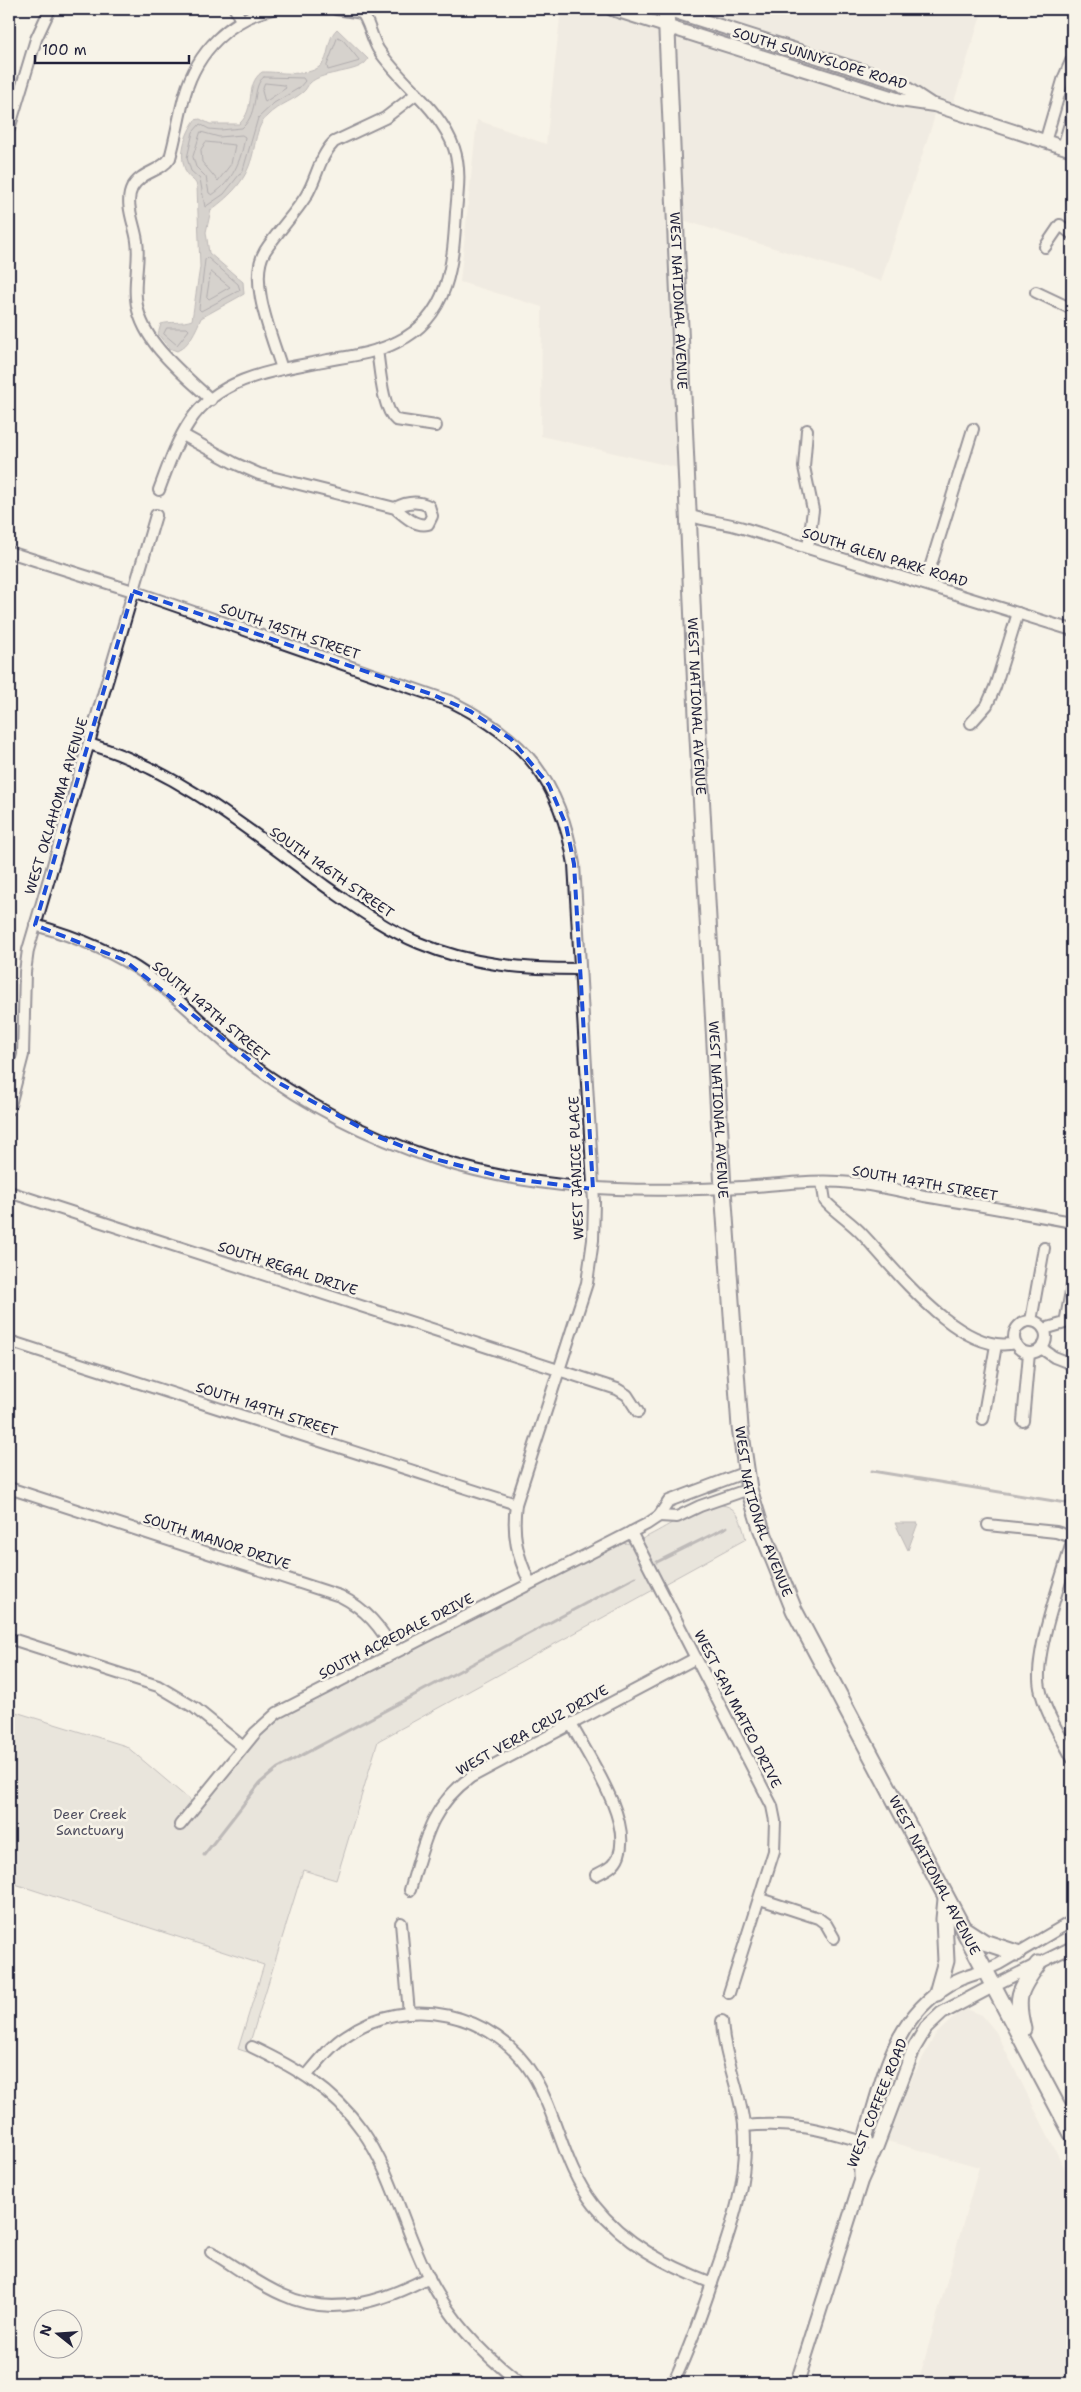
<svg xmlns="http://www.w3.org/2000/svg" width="1081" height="2392" font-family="'Shantell Sans',sans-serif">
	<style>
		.built { fill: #e7e3db }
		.green { fill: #d8d5cf; stroke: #7d7c85 }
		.water { fill: #aeabad; stroke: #76747f }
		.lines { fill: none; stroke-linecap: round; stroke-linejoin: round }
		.shore { stroke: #5a5969; stroke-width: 1 }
		.stream { stroke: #76747f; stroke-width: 3 }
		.minor-casing { stroke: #22223b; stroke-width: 14 }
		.tertiary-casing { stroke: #22223b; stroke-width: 16 }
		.secondary-casing { stroke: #22223b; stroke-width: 19 }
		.minor { stroke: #f7f3e8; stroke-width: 10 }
		.tertiary { stroke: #f7f3e8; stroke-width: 12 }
		.secondary { stroke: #f7f3e8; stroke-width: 15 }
		.marked { fill: none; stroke: #1d4ed8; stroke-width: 4; stroke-dasharray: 10 6; stroke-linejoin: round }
		.labels { text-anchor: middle; stroke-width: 5; stroke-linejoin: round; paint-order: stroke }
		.street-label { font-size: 14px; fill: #22223b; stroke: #f7f3e8 }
		.park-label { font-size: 14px; fill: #504f60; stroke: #f7f3e8 }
	</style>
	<rect width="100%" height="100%" fill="#f7f3e8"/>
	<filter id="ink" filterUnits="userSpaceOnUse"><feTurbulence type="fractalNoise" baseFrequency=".02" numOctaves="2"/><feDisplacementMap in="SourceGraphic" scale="10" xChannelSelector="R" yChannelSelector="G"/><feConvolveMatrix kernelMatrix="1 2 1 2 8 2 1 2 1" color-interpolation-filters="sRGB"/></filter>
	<g filter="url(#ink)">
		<g class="built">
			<polygon points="561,9 983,9 951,111 934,106 934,119 881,281 676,218 687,470 541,436 542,307 460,282 477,120 546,144"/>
			<polygon points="964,2008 982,2015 996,2032 1072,2183 1072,2383 918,2383 979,2167 887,2141 912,2078 935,2035"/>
		</g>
		<path class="green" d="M 719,1505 C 739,1505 741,1523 746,1539 L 378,1741 L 336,1880 L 303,1870 L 247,2052 L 238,2049 L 264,1965 L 9,1882 L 9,1710 L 126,1746 L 199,1808 C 223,1778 249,1736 282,1716 L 620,1543 C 636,1547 664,1526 678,1520 C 691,1514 705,1508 719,1505 Z"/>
		<g class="water">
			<path d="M 337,29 L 368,59 C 361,74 323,70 310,83 C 307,86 306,90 303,92 C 290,103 273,106 263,121 C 257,129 255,144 253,153 C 247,180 232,194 211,210 L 206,232 L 209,253 L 243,282 L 244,294 L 201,318 C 196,330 189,346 177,351 L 169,348 L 158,334 L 161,324 C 171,321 182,324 192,320 L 200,267 L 197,186 C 195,179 188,178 186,172 C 178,154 185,135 195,120 L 200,119 L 210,124 L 239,124 C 257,108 244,85 262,72 C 281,71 321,82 327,54 C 329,46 330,35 337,29 Z"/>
			<polygon points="895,1523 918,1523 908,1550"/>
		</g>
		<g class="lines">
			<g class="shore">
				<polygon points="338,37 343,40 360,61 328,70 327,66"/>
				<path d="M 264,77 L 303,78 L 305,81 L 299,88 L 274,103 L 258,118 L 243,170 L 224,194 L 205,207 L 200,179 L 191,171 L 187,158 L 193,132 L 200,124 L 209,129 L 220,130 L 242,128 C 260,112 251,85 264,77 Z"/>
				<polygon points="265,83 284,85 286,88 265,102 262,91"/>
				<path d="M 201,132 L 219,137 L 242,135 L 245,137 C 241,161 233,181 212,195 L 209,193 L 206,177 L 196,167 L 193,157 Z"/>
				<polygon points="206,142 235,145 231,164 218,181 202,162 201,150"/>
				<polygon points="208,258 238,284 240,290 201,311 199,309 205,260"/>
				<polygon points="211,272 230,287 209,299 207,297"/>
				<polygon points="167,328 187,328 189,330 177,345 164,334"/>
			</g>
			<g class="stream">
				<polyline points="872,1471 1072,1504"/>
				<polyline points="657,1562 727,1527"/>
				<polyline points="204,1855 260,1783 278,1768 635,1577"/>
			</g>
			<defs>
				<g id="minor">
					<polyline points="235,9 241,20"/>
					<polyline points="336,9 363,13"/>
					<polyline points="9,129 36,39 50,9"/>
					<polyline points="1045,142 1064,77 1072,59"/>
					<polyline points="1063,147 1072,117"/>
					<polyline points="1045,247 1060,225 1072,234"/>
					<polyline points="1036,292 1072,309"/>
					<path d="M 377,350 C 380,368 382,409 396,420 L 436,426"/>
					<path d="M 282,369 C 273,339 247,280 265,251 C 277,232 294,215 306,196 C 317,178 319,157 334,142 L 385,118 L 416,94"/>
					<path d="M 211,400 C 182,372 139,341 136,298 C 134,278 140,260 137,241 C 135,225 124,203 132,188 C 141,171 161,172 170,158 C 176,137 179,115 185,94 C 197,52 230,18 273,9"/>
					<polyline points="807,430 804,467 813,510 808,548"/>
					<path d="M 183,435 L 234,463 L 259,474 L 395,508 C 404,516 416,527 428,524 L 432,516 L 429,506 C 417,500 406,502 395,508"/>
					<path d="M 159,490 C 168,466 176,442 190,421 C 221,375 279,370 328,360 C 351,356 376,353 397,342 C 450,317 453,262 456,212 C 458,190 461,169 454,148 C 440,108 401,84 378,49 C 371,37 369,19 359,9"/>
					<path d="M 689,515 C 706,522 725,522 743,528 L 1072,630"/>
					<path d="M 9,552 L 133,591 L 452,702 C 526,739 560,781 574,864 L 594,1202 L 593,1240 L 587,1283 L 516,1504 C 512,1534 517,1556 530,1583"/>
					<polyline points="925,584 973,429"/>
					<polyline points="971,723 987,705 995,687 1018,613"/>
					<path d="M 89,744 C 178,770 251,832 325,886 C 355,907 385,929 419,943 C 471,965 523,969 579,969"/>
					<path d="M 35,925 C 74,936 113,951 147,975 C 179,997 208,1030 240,1055 C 298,1101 366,1136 436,1159 C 530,1189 626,1193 724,1188 C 766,1187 809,1178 852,1183 C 876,1185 900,1191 924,1196 C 973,1204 1023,1213 1072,1222"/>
					<polyline points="9,1109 23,1055 25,972 28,950 156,515"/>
					<path d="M 822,1182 L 825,1201 C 836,1213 851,1222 862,1234 C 895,1269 961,1357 1015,1343"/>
					<polyline points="9,1192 617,1389 627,1395 638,1412"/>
					<circle cx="1030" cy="1337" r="16"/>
					<polyline points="1031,1321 1044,1248"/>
					<polyline points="1044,1329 1065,1323 1072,1286"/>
					<polyline points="9,1341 516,1504"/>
					<polyline points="1041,1348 1054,1357 1072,1364"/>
					<polyline points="983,1419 996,1345"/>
					<polyline points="1023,1421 1029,1353"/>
					<path d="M 9,1488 L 340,1596 C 366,1609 381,1627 394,1652"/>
					<polyline points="659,1516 677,1517 700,1506 749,1489"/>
					<polyline points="988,1525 1056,1532 1072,1537"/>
					<polyline points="631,1532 772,1806 775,1821 774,1851 729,1993"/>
					<path d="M 1072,1542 C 1062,1578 1033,1654 1040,1688 C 1045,1713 1061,1736 1072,1758"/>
					<polyline points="15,1640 158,1686 195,1708 243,1747"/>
					<path d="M 571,1724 C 587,1755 632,1819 619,1855 C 615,1866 606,1870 596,1875"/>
					<polyline points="180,1825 255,1733 277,1713 647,1524 659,1516 669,1501 746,1472"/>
					<path d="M 410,1890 C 424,1844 429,1807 471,1777 L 696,1658"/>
					<polyline points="760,1899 818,1918 826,1924 834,1938"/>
					<polyline points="401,1923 409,2013"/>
					<polyline points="986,1970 999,1964 1072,1921"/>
					<polyline points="993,1986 1072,1947"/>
					<path d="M 252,2047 C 296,2068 333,2089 362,2130 C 393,2174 404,2230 429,2278 C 450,2319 484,2355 520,2383"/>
					<path d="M 307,2075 C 319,2061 331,2045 347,2035 C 407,1993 495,2012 533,2075 C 558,2116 563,2166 594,2205 C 625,2244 666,2265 712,2283"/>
					<path d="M 744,2126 C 794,2121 823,2130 871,2144"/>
					<path d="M 211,2252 C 235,2266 257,2284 283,2295 C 332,2318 384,2301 429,2277"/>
					<path d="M 673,2383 C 689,2350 701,2315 713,2280 C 730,2231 750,2178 744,2125 C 740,2089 724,2058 722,2021"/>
				</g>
				<g id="tertiary">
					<polyline points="612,9 900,100 934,105 1072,150"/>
					<polyline points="666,9 897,82 929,103"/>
					<path d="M 861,2180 C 858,2155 866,2134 873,2110 C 888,2058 901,2014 950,1984 C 961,1977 974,1974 986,1970"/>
					<polyline points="797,2383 861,2181 877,2146 914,2048 926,2028 942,2013 993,1986"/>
				</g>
				<g id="secondary">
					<path id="s1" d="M 666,9 L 698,738 L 723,1189 L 740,1427 L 749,1489 L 761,1528 L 794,1610 L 1072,2134"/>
					<polyline points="964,1929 984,1942 1017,1953"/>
					<polyline points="937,1993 946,1961 944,1919 946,1899"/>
					<path d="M 1023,2029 C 1015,1997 1019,1990 1038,1964"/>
				</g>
			</defs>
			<use href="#minor" class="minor-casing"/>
			<use href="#tertiary" class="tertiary-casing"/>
			<use href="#secondary" class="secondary-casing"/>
			<use href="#minor" class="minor"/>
			<use href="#tertiary" class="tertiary"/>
			<use href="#secondary" class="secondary"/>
		</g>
	</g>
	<path d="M0 0H1081V2392H0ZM 133,591 L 431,694 L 470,711 L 511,739 L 549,785 L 566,825 L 574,864 L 593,1189 L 506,1178 L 435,1159 L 376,1136 L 277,1082 L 124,960 L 35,925 Z" fill="#f7f3e8" fill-opacity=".55" fill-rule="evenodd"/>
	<path class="marked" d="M 133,591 L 431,694 L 470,711 L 511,739 L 549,785 L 566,825 L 574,864 L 593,1189 L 506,1178 L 435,1159 L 376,1136 L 277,1082 L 124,960 L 35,925 Z"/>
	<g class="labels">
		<g class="street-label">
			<text transform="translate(820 58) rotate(17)" y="5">SOUTH SUNNYSLOPE ROAD</text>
			<text dy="5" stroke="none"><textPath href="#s1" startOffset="292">WEST NATIONAL AVENUE</textPath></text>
			<text transform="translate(885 557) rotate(17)" y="5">SOUTH GLEN PARK ROAD</text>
			<text transform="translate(290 631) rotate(19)" y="5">SOUTH 145TH STREET</text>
			<text dy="5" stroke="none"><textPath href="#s1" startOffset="698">WEST NATIONAL AVENUE</textPath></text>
			<text transform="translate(56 806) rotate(-73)" y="5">WEST OKLAHOMA AVENUE</text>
			<text transform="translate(332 872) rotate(35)" y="5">SOUTH 146TH STREET</text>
			<text transform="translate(211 1011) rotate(40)" y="5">SOUTH 147TH STREET</text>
			<text dy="5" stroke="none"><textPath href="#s1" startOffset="1102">WEST NATIONAL AVENUE</textPath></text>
			<text transform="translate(576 1168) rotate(-92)" y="5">WEST JANICE PLACE</text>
			<text transform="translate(925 1183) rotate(10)" y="5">SOUTH 147TH STREET</text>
			<text transform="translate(288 1268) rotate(18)" y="5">SOUTH REGAL DRIVE</text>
			<text transform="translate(267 1409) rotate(18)" y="5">SOUTH 149TH STREET</text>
			<text dy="5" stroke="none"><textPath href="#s1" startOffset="1508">WEST NATIONAL AVENUE</textPath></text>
			<text transform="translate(217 1541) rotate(18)" y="5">SOUTH MANOR DRIVE</text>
			<text transform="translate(396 1636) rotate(-27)" y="5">SOUTH ACREDALE DRIVE</text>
			<text transform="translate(738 1709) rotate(63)" y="5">WEST SAN MATEO DRIVE</text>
			<text transform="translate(532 1730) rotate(-29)" y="5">WEST VERA CRUZ DRIVE</text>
			<text dy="5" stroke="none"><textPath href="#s1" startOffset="1912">WEST NATIONAL AVENUE</textPath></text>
			<text transform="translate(877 2103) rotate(-68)" y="5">WEST COFFEE ROAD</text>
		</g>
		<g class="park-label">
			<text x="90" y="1819">Deer Creek<tspan x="90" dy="16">Sanctuary</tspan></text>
		</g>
	</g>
	<rect width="1081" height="2392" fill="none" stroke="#f7f3e8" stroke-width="30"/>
	<rect x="15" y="15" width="1051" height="2362" fill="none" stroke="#22223b" stroke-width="2" filter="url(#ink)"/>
	<g transform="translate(58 2334) rotate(287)"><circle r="24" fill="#f7f3e8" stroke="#a29fa3"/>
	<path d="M0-4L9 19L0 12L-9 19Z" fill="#22223b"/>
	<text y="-8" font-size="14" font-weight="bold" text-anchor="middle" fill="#22223b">N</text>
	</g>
	<path d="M35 55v8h154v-8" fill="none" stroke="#22223b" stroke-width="2.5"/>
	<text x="42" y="55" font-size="15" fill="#22223b" stroke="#f7f3e8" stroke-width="4" paint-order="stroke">100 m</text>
</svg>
